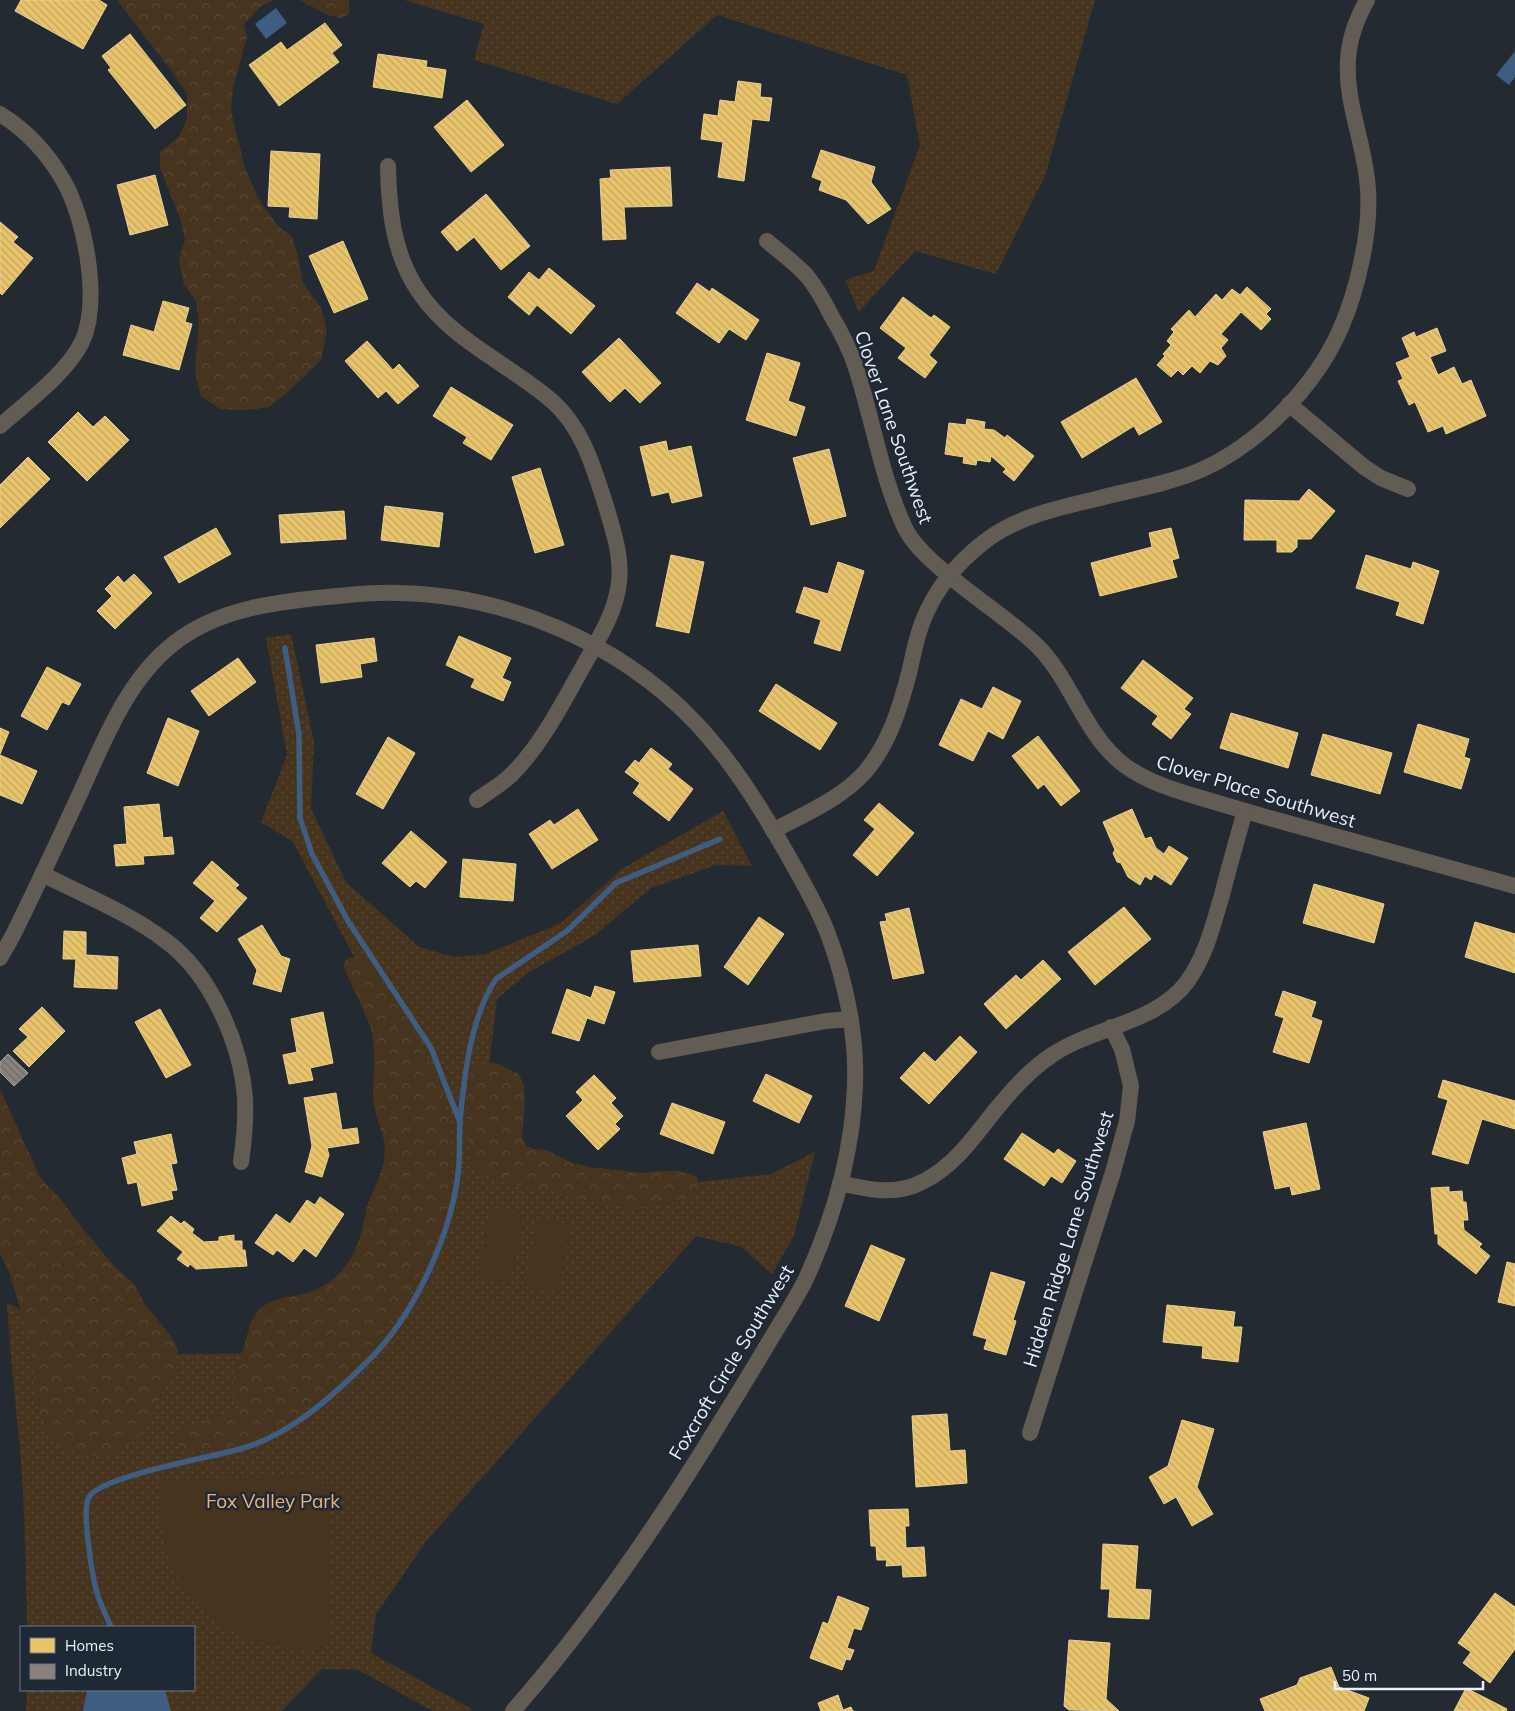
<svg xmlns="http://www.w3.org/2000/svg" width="1515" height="1711" font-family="Mulish,sans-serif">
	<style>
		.grass { fill: url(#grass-dots) }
		.forest { fill: url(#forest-crowns) }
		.garden { fill: #47341f }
		.water { fill: #3f5d81 }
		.homes { fill: url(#homes-back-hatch); stroke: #e9d295 }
		.industry { fill: url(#industry-back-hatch); stroke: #a7a3a2 }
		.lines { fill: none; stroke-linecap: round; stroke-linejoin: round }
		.stream { stroke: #3f5d81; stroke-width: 5.5 }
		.minor { stroke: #635c55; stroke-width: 16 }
		.labels { text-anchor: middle; stroke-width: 5; stroke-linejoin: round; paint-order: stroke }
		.street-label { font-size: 19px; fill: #eaf1fa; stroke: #1f2936 }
		.park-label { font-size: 19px; fill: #eeb277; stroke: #1f2936 }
	</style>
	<defs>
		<pattern id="grass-dots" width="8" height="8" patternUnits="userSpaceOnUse" patternTransform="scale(1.25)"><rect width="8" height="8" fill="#47341f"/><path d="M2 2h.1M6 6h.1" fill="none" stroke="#594835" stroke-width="1.8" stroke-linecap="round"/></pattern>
		<pattern id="forest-crowns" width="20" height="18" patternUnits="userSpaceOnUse" patternTransform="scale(1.25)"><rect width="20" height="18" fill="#47341f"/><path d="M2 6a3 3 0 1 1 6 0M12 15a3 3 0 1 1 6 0" fill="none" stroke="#594835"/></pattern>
		<pattern id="homes-back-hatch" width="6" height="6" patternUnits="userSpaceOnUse" patternTransform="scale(1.25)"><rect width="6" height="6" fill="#e9c46a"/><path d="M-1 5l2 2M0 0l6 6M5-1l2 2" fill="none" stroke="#c0a562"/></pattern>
		<pattern id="industry-back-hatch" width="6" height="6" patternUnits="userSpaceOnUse" patternTransform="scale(1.25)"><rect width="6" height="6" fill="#8a817c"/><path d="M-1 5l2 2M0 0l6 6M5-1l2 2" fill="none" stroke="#6f6a68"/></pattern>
	</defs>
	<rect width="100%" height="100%" fill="#242a31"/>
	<g class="grass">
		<polygon points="404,0 1095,0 1045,176 996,274 915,251 859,312 845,280 874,271 920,145 907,75 717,15 617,104 474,60 484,24"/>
		<path d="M 291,634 L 314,742 L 311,809 L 346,882 L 419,947 L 454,957 L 486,954 L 561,923 L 623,868 L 723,811 L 752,866 L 716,865 L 651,888 L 594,936 L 529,972 L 497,999 L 489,1065 L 491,1150 L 630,1190 L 771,1174 L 815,1152 L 794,1236 L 772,1274 L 742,1247 L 696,1236 L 428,1539 L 376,1614 L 371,1653 L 472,1709 L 470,1711 L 433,1711 L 358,1670 L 322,1669 L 282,1711 L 26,1711 L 27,1690 L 194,1690 L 194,1627 L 27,1627 C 26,1576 25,1525 22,1475 C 18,1417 10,1361 7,1303 L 111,1355 L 268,1353 L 359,1272 L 409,1140 L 394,1032 L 293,842 L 261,822 L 287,755 L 266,638 Z"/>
	</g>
	<g class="forest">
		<polygon points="117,0 275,0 261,6 244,24 247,37 233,88 231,111 245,169 261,203 278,226 292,237 298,256 303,283 321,308 327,330 321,360 288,392 269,407 246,410 220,409 201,396 195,372 199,321 196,301 184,285 179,260 185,239 180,218 160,168 160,152 179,137 187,118 187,94 170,69"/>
		<polygon points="300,0 349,0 349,14 341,18 328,15"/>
		<path d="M 349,957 L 362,960 L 372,968 C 416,1032 456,1090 452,1172 C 449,1238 403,1314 359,1361 C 350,1370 340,1379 331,1387 C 318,1399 305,1411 290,1421 C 282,1426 272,1430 263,1435 C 238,1447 208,1457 180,1446 L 176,1440 L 178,1432 C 198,1419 223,1419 243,1406 L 234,1400 C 230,1380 236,1371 242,1352 C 246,1343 248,1328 252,1320 C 264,1297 286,1298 308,1293 C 325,1288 342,1273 351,1258 C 360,1243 363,1224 367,1207 C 373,1188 385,1171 385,1149 C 384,1130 372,1113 373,1094 C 373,1072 377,1048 370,1026 C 363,1005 350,985 343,964 Z"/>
		<path d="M 484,1062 L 496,1063 L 519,1074 L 524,1086 L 525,1099 L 522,1138 L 527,1146 L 534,1149 L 547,1150 L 572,1163 L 590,1167 L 643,1173 L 659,1171 L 679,1171 L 688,1173 L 697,1177 L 700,1187 L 697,1195 C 674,1204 646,1209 622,1208 C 604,1206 587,1200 569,1196 C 548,1190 484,1183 472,1164 C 465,1152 468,1111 468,1096 C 469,1081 467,1067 484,1062 Z"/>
		<polygon points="0,1089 40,1177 63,1202 79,1224 114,1266 135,1285 144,1303 170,1335 178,1349 177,1371 163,1391 142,1434 120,1452 99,1456 75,1453 58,1445 48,1431 39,1413 29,1337 10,1275 0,1253"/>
	</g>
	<g class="garden">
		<polygon points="491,1208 524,1215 510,1284 477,1277"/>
		<polygon points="539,1218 571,1225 557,1293 525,1287"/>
		<polygon points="313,1476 330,1489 330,1646 302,1649 274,1646 247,1638 227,1629 208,1613 189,1594 176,1572 168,1551 162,1528 160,1509 161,1479"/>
	</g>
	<g class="water">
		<polygon points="276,8 287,23 266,39 255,24"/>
		<polygon points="1515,51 1515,77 1509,85 1496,75"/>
		<polygon points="87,1690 165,1690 171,1711 83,1711"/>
	</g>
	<g class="homes">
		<polygon points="21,0 99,0 107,5 83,49 15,11"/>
		<polygon points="325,23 342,45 332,53 339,62 279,106 249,65 281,42 287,50"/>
		<polygon points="130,34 186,105 155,129 108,70 111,68 102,56"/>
		<polygon points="378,54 427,61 426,67 446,70 442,98 373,87"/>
		<polygon points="738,81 761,84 760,97 772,98 769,121 752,119 744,181 718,177 723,142 701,139 704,114 718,116 720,100 735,102"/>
		<polygon points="467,100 504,145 471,172 434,127"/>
		<polygon points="821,150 875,167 871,182 891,209 868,224 846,200 819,190 822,181 812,177"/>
		<polygon points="271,151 320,154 317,219 289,217 290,207 268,206"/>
		<polygon points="670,167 672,206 624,207 626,239 603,240 600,179 611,178 610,170"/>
		<polygon points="155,175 168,225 130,235 117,185"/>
		<polygon points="486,194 530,246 501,270 474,237 457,251 441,232"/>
		<polygon points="0,222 18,237 13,242 33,258 2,295 0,293"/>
		<polygon points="343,241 368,299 334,313 309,256"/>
		<polygon points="549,268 595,306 571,334 537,305 529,315 508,297 529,272 539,280"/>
		<polygon points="697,283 710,292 712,288 759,320 746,340 729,329 719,343 676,313"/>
		<polygon points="1247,287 1271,309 1266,314 1271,319 1261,330 1241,312 1221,334 1228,340 1221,348 1226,356 1218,365 1210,361 1200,373 1192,366 1183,375 1178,370 1171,377 1157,365 1165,356 1163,354 1171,345 1167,341 1174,332 1171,329 1189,310 1195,317 1216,294 1222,300 1232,289 1240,295"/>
		<polygon points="903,297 931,318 934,315 950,327 929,355 937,362 925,378 898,358 906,348 880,328"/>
		<polygon points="163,301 189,308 185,322 192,324 179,370 123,355 131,325 154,332"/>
		<polygon points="1437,328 1446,351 1430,357 1438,375 1454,367 1462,384 1471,380 1486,416 1446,434 1443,426 1428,432 1415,402 1409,405 1398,381 1403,379 1396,363 1410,357 1402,338 1414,332 1416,337"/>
		<polygon points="619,338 661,383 640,403 625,388 610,402 582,372"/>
		<polygon points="367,341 393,370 399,364 419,386 398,404 386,391 378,398 345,361"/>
		<polygon points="767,353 800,363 788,401 805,407 796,436 746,420"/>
		<polygon points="1136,378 1162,422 1139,435 1134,426 1082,458 1061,422"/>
		<polygon points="451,387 513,425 491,460 463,443 467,437 433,416"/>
		<polygon points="78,412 93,427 105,416 129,440 87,481 48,442"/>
		<polygon points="967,419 985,422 984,429 994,430 1005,438 1007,435 1034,456 1014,481 1003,472 1006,469 991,456 990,462 977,460 976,465 963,463 964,457 945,454 949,423 966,425"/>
		<polygon points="666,441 668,451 691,446 702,496 672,503 669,492 652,496 640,447"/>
		<polygon points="829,449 846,516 811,525 793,458"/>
		<polygon points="28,457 50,479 0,528 0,485"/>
		<polygon points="540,468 564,545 535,553 512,477"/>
		<polygon points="1309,489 1335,511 1311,539 1297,539 1297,547 1292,552 1277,552 1277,540 1244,540 1245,500 1299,501"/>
		<polygon points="385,506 443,513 439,547 381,540"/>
		<polygon points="344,511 346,539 281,543 279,515"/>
		<polygon points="216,528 231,554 179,583 164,557"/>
		<polygon points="1171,528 1179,558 1172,560 1177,577 1100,596 1091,563 1152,547 1149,533"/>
		<polygon points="671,555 704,562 689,633 656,626"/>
		<polygon points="1366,555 1411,569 1413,562 1439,571 1423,624 1396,615 1400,602 1356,588"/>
		<polygon points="838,562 864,571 840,651 814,643 821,620 796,612 804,587 828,594"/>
		<polygon points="134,574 152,593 115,629 97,611 112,596 105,589 118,576 124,583"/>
		<polygon points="459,636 511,658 502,678 511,682 503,701 471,687 475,679 446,665"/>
		<polygon points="374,638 377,661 360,664 362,677 321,683 316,645"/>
		<polygon points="238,658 256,682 209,716 191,691"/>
		<polygon points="1143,660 1193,698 1184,709 1191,714 1171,739 1152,724 1158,716 1121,688"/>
		<polygon points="47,667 81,684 69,705 62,702 47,730 21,716"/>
		<polygon points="776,684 837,723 820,750 759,711"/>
		<polygon points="993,687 1021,701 1003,739 988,731 973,761 939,745 961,699 982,709"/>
		<polygon points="1231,713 1298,733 1288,768 1220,748"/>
		<polygon points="168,718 199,731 178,786 147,773"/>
		<polygon points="1418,724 1469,739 1464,757 1470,759 1461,789 1404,772"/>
		<polygon points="0,728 9,732 0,754"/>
		<polygon points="1323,734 1392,753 1380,794 1311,775"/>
		<polygon points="1038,736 1080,791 1061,806 1044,784 1038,789 1012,756"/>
		<polygon points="388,737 415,753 383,809 356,794"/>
		<polygon points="651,748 672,764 668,769 693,789 669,821 633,793 640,783 625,772 635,760 639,763"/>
		<polygon points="0,755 37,771 22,804 0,795"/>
		<polygon points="879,803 914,833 877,876 853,855 875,829 864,820"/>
		<polygon points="159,804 163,838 172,837 174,854 143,856 144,864 116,866 114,845 127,844 124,807"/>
		<polygon points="578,809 598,840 552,869 529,834 550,820 554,825"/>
		<polygon points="1132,809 1145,839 1151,837 1156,848 1164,854 1169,846 1188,858 1171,885 1154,874 1151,880 1145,876 1140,885 1128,877 1121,863 1117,862 1113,853 1115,850 1103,822"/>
		<polygon points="411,831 447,862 425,888 416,881 410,887 382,863"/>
		<polygon points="463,859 516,864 513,901 460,897"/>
		<polygon points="212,861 239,885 235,888 247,898 217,932 200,918 215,901 193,883"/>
		<polygon points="1314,884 1384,904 1374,943 1303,923"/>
		<polygon points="1124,907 1151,939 1095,985 1068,952"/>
		<polygon points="909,908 924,973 893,979 880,922 887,921 885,914"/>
		<polygon points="759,917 784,934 748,985 724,967"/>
		<polygon points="1475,922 1515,934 1515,973 1465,957"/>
		<polygon points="262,925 281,956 290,959 281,992 253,984 257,970 238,939"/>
		<polygon points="64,931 86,932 86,955 118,957 117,989 74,987 76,959 63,959"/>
		<polygon points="698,945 701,976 634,982 631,951"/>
		<polygon points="1043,960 1061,979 1006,1029 984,1004 1016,975 1021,980"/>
		<polygon points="595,986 615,992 604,1024 587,1018 579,1041 552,1033 567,989 591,998"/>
		<polygon points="1283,991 1316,1002 1311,1017 1322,1021 1309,1063 1273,1052 1284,1018 1275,1015"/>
		<polygon points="42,1007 65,1031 29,1067 13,1051 28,1037 19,1029"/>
		<polygon points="160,1009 191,1065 166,1078 135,1022"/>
		<polygon points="323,1012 333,1063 310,1068 313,1080 289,1084 283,1055 297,1052 291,1019"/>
		<polygon points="960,1036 977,1052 929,1104 900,1078 924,1052 935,1062"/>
		<polygon points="766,1074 812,1096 799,1123 753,1101"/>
		<polygon points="594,1075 616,1098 611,1103 623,1116 615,1124 620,1129 598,1150 566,1116 583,1100 576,1092"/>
		<polygon points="1443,1080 1515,1101 1515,1129 1482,1119 1468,1164 1432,1154 1448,1100 1438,1097"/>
		<polygon points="336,1093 342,1130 357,1128 359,1143 327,1148 329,1155 322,1177 305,1172 312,1146 304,1098"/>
		<polygon points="672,1103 725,1122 713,1154 660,1134"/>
		<polygon points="1306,1123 1320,1189 1292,1195 1290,1186 1275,1189 1263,1132"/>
		<polygon points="1022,1133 1054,1154 1058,1149 1076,1161 1062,1183 1051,1176 1044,1186 1004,1159"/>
		<polygon points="171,1134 177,1163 171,1164 177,1190 171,1191 173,1199 142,1206 137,1182 128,1184 122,1158 137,1154 134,1142"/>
		<polygon points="1449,1187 1449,1192 1462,1191 1463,1202 1466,1202 1468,1220 1463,1220 1464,1230 1482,1244 1479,1247 1490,1256 1476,1274 1438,1244 1438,1234 1435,1234 1431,1188"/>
		<polygon points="320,1197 344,1214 316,1257 304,1248 293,1262 277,1250 273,1255 255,1243 276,1214 290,1224 307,1200 315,1205"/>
		<polygon points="171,1216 181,1224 184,1221 194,1229 192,1233 204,1242 219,1241 219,1237 234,1235 234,1241 242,1241 242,1250 245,1250 247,1266 196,1269 190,1264 188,1267 177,1259 183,1252 157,1231"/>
		<polygon points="871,1245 905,1259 879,1321 845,1306"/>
		<polygon points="1507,1262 1515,1264 1515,1306 1498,1302"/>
		<polygon points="991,1272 1025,1282 1013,1320 1016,1321 1006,1355 984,1349 987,1339 973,1335"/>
		<polygon points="1167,1305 1235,1312 1233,1327 1242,1327 1238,1362 1202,1358 1203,1346 1163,1342"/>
		<polygon points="947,1414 950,1451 965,1450 967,1483 916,1487 912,1416"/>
		<polygon points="1182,1420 1214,1429 1197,1487 1213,1514 1192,1526 1176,1497 1164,1504 1149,1477 1168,1466"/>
		<polygon points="908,1509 909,1526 905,1526 906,1548 924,1547 926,1576 903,1577 902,1565 886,1566 887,1560 877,1560 876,1546 871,1546 869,1510"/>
		<polygon points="1103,1544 1138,1546 1135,1589 1151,1590 1149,1619 1108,1617 1110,1589 1101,1589"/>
		<polygon points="1495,1593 1515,1607 1515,1649 1490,1683 1463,1663 1471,1652 1458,1643"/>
		<polygon points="838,1596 869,1608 861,1630 854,1628 847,1648 854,1650 850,1660 846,1659 842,1670 810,1658 823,1622 828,1624"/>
		<polygon points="1069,1640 1110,1643 1106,1699 1119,1711 1069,1710 1064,1706"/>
		<polygon points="1331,1667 1339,1687 1369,1698 1364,1711 1265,1711 1260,1699 1297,1685 1300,1678"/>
		<polygon points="1466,1688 1507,1709 1506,1711 1454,1711"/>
		<polygon points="838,1695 843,1710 851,1707 853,1711 821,1711 818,1703"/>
	</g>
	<polygon class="industry" points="8,1054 28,1073 14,1086 0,1072 0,1062"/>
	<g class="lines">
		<g class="stream">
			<polyline points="285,648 299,735 300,818 312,854 348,921 431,1048 459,1120"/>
			<path d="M 111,1627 C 107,1618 103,1609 99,1599 C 93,1583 81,1511 89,1497 C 101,1476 213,1457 240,1449 C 289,1436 333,1396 368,1361 C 415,1315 454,1230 459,1164 C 460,1150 459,1135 460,1121 C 464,1077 471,1015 496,979 L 567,931 L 616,883 L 720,839"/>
		</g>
		<g class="minor">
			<path d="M 0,114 C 26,130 48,154 63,180 C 85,217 101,301 82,342 C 66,374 27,402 0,426"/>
			<path d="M 388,166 C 389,210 393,254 419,292 C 452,341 508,363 552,401 C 583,428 594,469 606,506 C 613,531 622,555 619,582 C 616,611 600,637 585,663 C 564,700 542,745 511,775 C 501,785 488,792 477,800"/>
			<path d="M 767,241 C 780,252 795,263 807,276 C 817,288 825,303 832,317 C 841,332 849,348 855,365 C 873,419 881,477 905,528 C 913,544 927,557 940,568 C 969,594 1003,615 1032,641 C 1071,675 1082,733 1124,765 C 1147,782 1174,790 1201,798 C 1225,805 1249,812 1273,819 C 1354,841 1434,864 1515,886"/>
			<polyline points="1289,404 1364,467 1381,478 1408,489"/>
			<path d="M 773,831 C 804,814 841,799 865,772 C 889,744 900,708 909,673 C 913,656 916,639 922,623 C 934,591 957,563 984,542 C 1016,517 1057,508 1096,499 C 1130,490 1168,484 1201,470 C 1259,444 1314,388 1340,330 C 1357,292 1371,232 1368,190 C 1366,146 1345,104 1348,60 C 1349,39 1357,18 1367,0"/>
			<path d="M 42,874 C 84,895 129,913 166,941 C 211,974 241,1044 245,1098 C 246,1119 244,1141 241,1162"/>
			<path d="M 0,958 L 12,937 C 35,891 56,845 78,798 C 103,744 125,682 173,644 C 219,607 282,601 338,596 C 358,594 379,592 399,593 C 506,595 617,642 692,719 C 730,758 759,805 786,852 C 801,879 817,905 828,934 C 845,979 857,1035 855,1084 C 853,1151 833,1220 805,1281 C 794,1302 781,1322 769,1342 C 753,1369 737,1395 721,1421 C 659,1523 592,1621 513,1711"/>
			<polyline points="659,1052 826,1021 851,1019"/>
			<path d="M 840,1183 C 869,1190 897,1196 924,1181 C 959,1163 978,1130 1003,1101 C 1017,1084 1034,1067 1052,1055 C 1093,1027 1157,1023 1187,982 C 1206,956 1213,925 1222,895 C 1229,867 1237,839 1245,811"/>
			<polyline points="1030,1433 1113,1172 1127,1121 1131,1086 1122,1049 1111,1027"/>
		</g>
	</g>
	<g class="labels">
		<g class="street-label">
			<text transform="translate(894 427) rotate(71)" y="7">Clover Lane Southwest</text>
			<text transform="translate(1256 791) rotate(17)" y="7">Clover Place Southwest</text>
			<text transform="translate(1068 1239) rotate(-73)" y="7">Hidden Ridge Lane Southwest</text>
			<text transform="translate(731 1362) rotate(-59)" y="7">Foxcroft Circle Southwest</text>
		</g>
		<g class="park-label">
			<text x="273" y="1508">Fox Valley Park</text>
		</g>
	</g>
	<rect x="20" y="1626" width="175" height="65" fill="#1f2936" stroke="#707984"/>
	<rect x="30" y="1638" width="25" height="15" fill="#e9c46a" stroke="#707984"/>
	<text x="65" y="1651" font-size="15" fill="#eaf1fa">Homes</text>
	<rect x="30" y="1664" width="25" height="15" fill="#8a817c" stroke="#707984"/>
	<text x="65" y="1676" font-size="15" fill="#eaf1fa">Industry</text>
	<path d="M1335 1681v8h148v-8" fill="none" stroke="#eaf1fa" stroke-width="2.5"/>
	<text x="1342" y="1681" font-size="15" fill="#eaf1fa" stroke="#1f2936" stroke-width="4" paint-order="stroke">50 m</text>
</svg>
